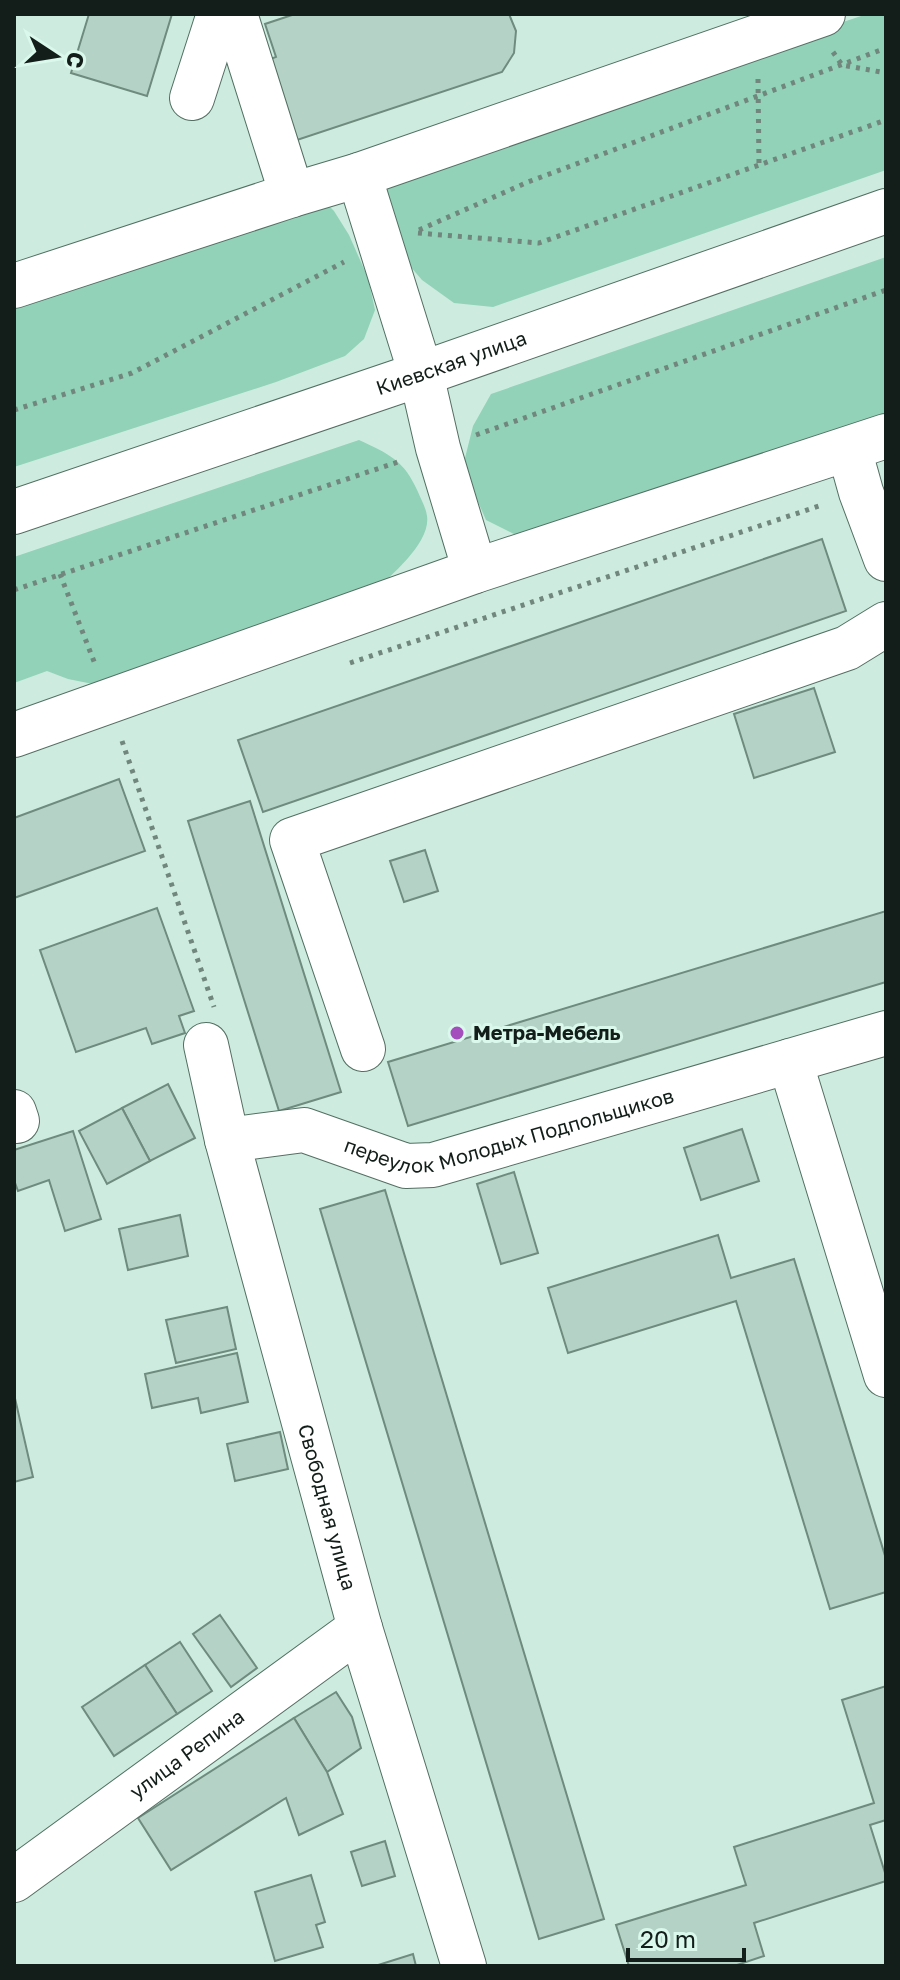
<svg xmlns="http://www.w3.org/2000/svg" width="900" height="1980" font-family="'Golos Text',sans-serif">
	<style>
		.green { fill: #91d2b9 }
		.building { fill: #b4d2c5; stroke: #6f8b7f; stroke-width: 2 }
		.lines { fill: none; stroke-linecap: round; stroke-linejoin: round }
		.minor-casing { stroke: #536f63; stroke-width: 46 }
		.major-casing { stroke: #536f63; stroke-width: 46 }
		.path { stroke: #71867d; stroke-width: 5; stroke-dasharray: 4 6; stroke-linecap: butt }
		.minor { stroke: #fff; stroke-width: 44 }
		.major { stroke: #fff; stroke-width: 44 }
		.poi-dot { fill: #a34ebc; stroke: #daf9ec; stroke-width: 3 }
		.labels { text-anchor: middle; stroke-width: 6; stroke-linejoin: round; paint-order: stroke }
		.street-label { font-size: 20px; fill: #131e1a; stroke: #daf9ec }
		.poi-label { font-size: 20px; font-weight: bold; fill: #131e1a; stroke: #daf9ec; text-anchor: start }
	</style>
	<rect width="100%" height="100%" fill="#cdecdf"/>
	<g class="green">
		<polygon points="867,14 886,14 886,170 493,307 454,303 422,280 404,259 385,196 393,173"/>
		<polygon points="321,198 334,211 349,235 368,278 375,310 364,339 345,356 276,382 14,467 14,301"/>
		<polygon points="886,257 886,417 522,535 514,534 486,520 475,495 464,462 473,426 491,394"/>
		<path d="M 359,440 C 389,454 404,460 418,492 C 421,499 426,508 427,516 C 431,542 392,575 374,591 L 93,684 L 68,679 L 47,671 L 14,683 L 14,557 Z"/>
	</g>
	<g class="building">
		<polygon points="89,14 172,14 147,96 71,73"/>
		<polygon points="295,14 509,14 516,31 514,53 502,72 291,142 265,61 276,57 265,24"/>
		<polygon points="822,539 846,611 263,812 238,740"/>
		<polygon points="814,688 835,752 754,778 734,714"/>
		<polygon points="119,779 145,851 14,898 14,818"/>
		<polygon points="250,801 341,1092 279,1111 188,821"/>
		<polygon points="425,850 438,891 404,902 390,861"/>
		<polygon points="157,908 194,1011 179,1016 185,1033 152,1044 146,1028 76,1052 40,950"/>
		<polygon points="886,911 886,982 408,1126 388,1062"/>
		<polygon points="168,1084 195,1138 150,1161 122,1108"/>
		<polygon points="122,1108 150,1161 107,1184 79,1131"/>
		<polygon points="742,1129 759,1181 701,1200 684,1148"/>
		<polygon points="73,1131 101,1219 65,1231 49,1180 18,1191 14,1180 14,1150"/>
		<polygon points="514,1172 538,1253 501,1264 477,1184"/>
		<polygon points="385,1190 604,1919 539,1939 320,1209"/>
		<polygon points="180,1215 188,1256 128,1270 119,1229"/>
		<polygon points="718,1235 731,1278 794,1259 886,1559 886,1592 830,1609 736,1301 568,1353 548,1288"/>
		<polygon points="227,1307 236,1349 176,1363 166,1320"/>
		<polygon points="237,1353 248,1402 201,1413 198,1398 152,1408 145,1374"/>
		<polygon points="14,1394 33,1477 14,1482"/>
		<polygon points="280,1432 288,1469 235,1481 227,1444"/>
		<polygon points="220,1615 257,1668 231,1687 193,1634"/>
		<polygon points="180,1642 212,1691 177,1714 145,1665"/>
		<polygon points="145,1665 177,1714 114,1756 82,1707"/>
		<polygon points="886,1686 886,1820 870,1825 886,1876 886,1881 754,1923 764,1956 734,1966 629,1966 616,1925 746,1885 734,1847 874,1803 842,1700"/>
		<polygon points="336,1692 352,1717 361,1748 327,1772 294,1718"/>
		<polygon points="294,1718 327,1772 343,1814 299,1835 286,1798 171,1870 138,1818"/>
		<polygon points="385,1841 395,1876 362,1886 351,1852"/>
		<polygon points="311,1875 325,1922 316,1925 323,1947 275,1961 255,1892"/>
		<polygon points="413,1954 416,1966 375,1966"/>
	</g>
	<g class="lines">
		<defs>
			<g id="minor">
				<polyline points="235,14 292,195"/>
				<polyline points="192,98 219,14"/>
				<polyline points="359,175 421,374 438,448 475,571"/>
				<polyline points="14,286 292,195 359,175 823,14"/>
				<polyline points="849,449 861,492 886,559"/>
				<polyline points="14,735 475,571 886,436"/>
				<path id="s1" d="M 206,1045 L 227,1140 L 360,1628 L 464,1966"/>
				<polyline points="363,1049 292,840 847,648 886,624"/>
				<polyline points="790,1061 886,1375"/>
				<polyline points="14,1112 17,1121"/>
				<path id="s2" d="M 227,1140 L 304,1130 L 406,1166 L 433,1165 L 886,1033"/>
				<path id="s3" d="M 14,1880 L 360,1628"/>
			</g>
			<g id="major">
				<path id="s4" d="M 14,512 L 421,374 L 886,211"/>
			</g>
		</defs>
		<use href="#minor" class="minor-casing"/>
		<use href="#major" class="major-casing"/>
		<g class="path">
			<polyline points="833,52 842,65 886,73"/>
			<polyline points="758,79 759,166"/>
			<polyline points="419,230 528,182 886,48"/>
			<polyline points="418,233 539,243 886,120"/>
			<polyline points="14,410 132,373 344,262"/>
			<polyline points="476,435 886,290"/>
			<polyline points="60,574 95,664"/>
			<polyline points="14,590 398,462"/>
			<polyline points="350,663 822,505"/>
			<polyline points="122,741 214,1007"/>
		</g>
		<use href="#minor" class="minor"/>
		<use href="#major" class="major"/>
	</g>
	<circle class="poi-dot" cx="457" cy="1033" r="8"/>
	<g class="labels">
		<g class="street-label">
			<text dy="7" stroke="none"><textPath href="#s4" startOffset="462">Киевская улица</textPath></text>
			<text dy="7" stroke="none"><textPath href="#s2" startOffset="292">переулок Молодых Подпольщиков</textPath></text>
			<text dy="7" stroke="none"><textPath href="#s1" startOffset="478">Свободная улица</textPath></text>
			<text dy="7" stroke="none"><textPath href="#s3" startOffset="214">улица Репина</textPath></text>
		</g>
		<g class="poi-label">
			<text x="473" y="1040">Метра-Мебель</text>
		</g>
	</g>
	<rect width="900" height="1980" fill="none" stroke="#131e1a" stroke-width="32"/>
	<g transform="translate(56 56) rotate(102)" stroke="#daf9ec" stroke-width="6" paint-order="stroke">
	<path d="M0-6L14 30L0 20L-14 30Z" fill="#131e1a"/>
	<text y="-12" font-size="22" font-weight="bold" text-anchor="middle" fill="#131e1a">С</text>
	</g>
	<path d="M628 1948v12h116v-12" fill="none" stroke="#131e1a" stroke-width="4"/>
	<text x="640" y="1948" font-size="24" fill="#131e1a" stroke="#daf9ec" stroke-width="6" paint-order="stroke">20 m</text>
</svg>
